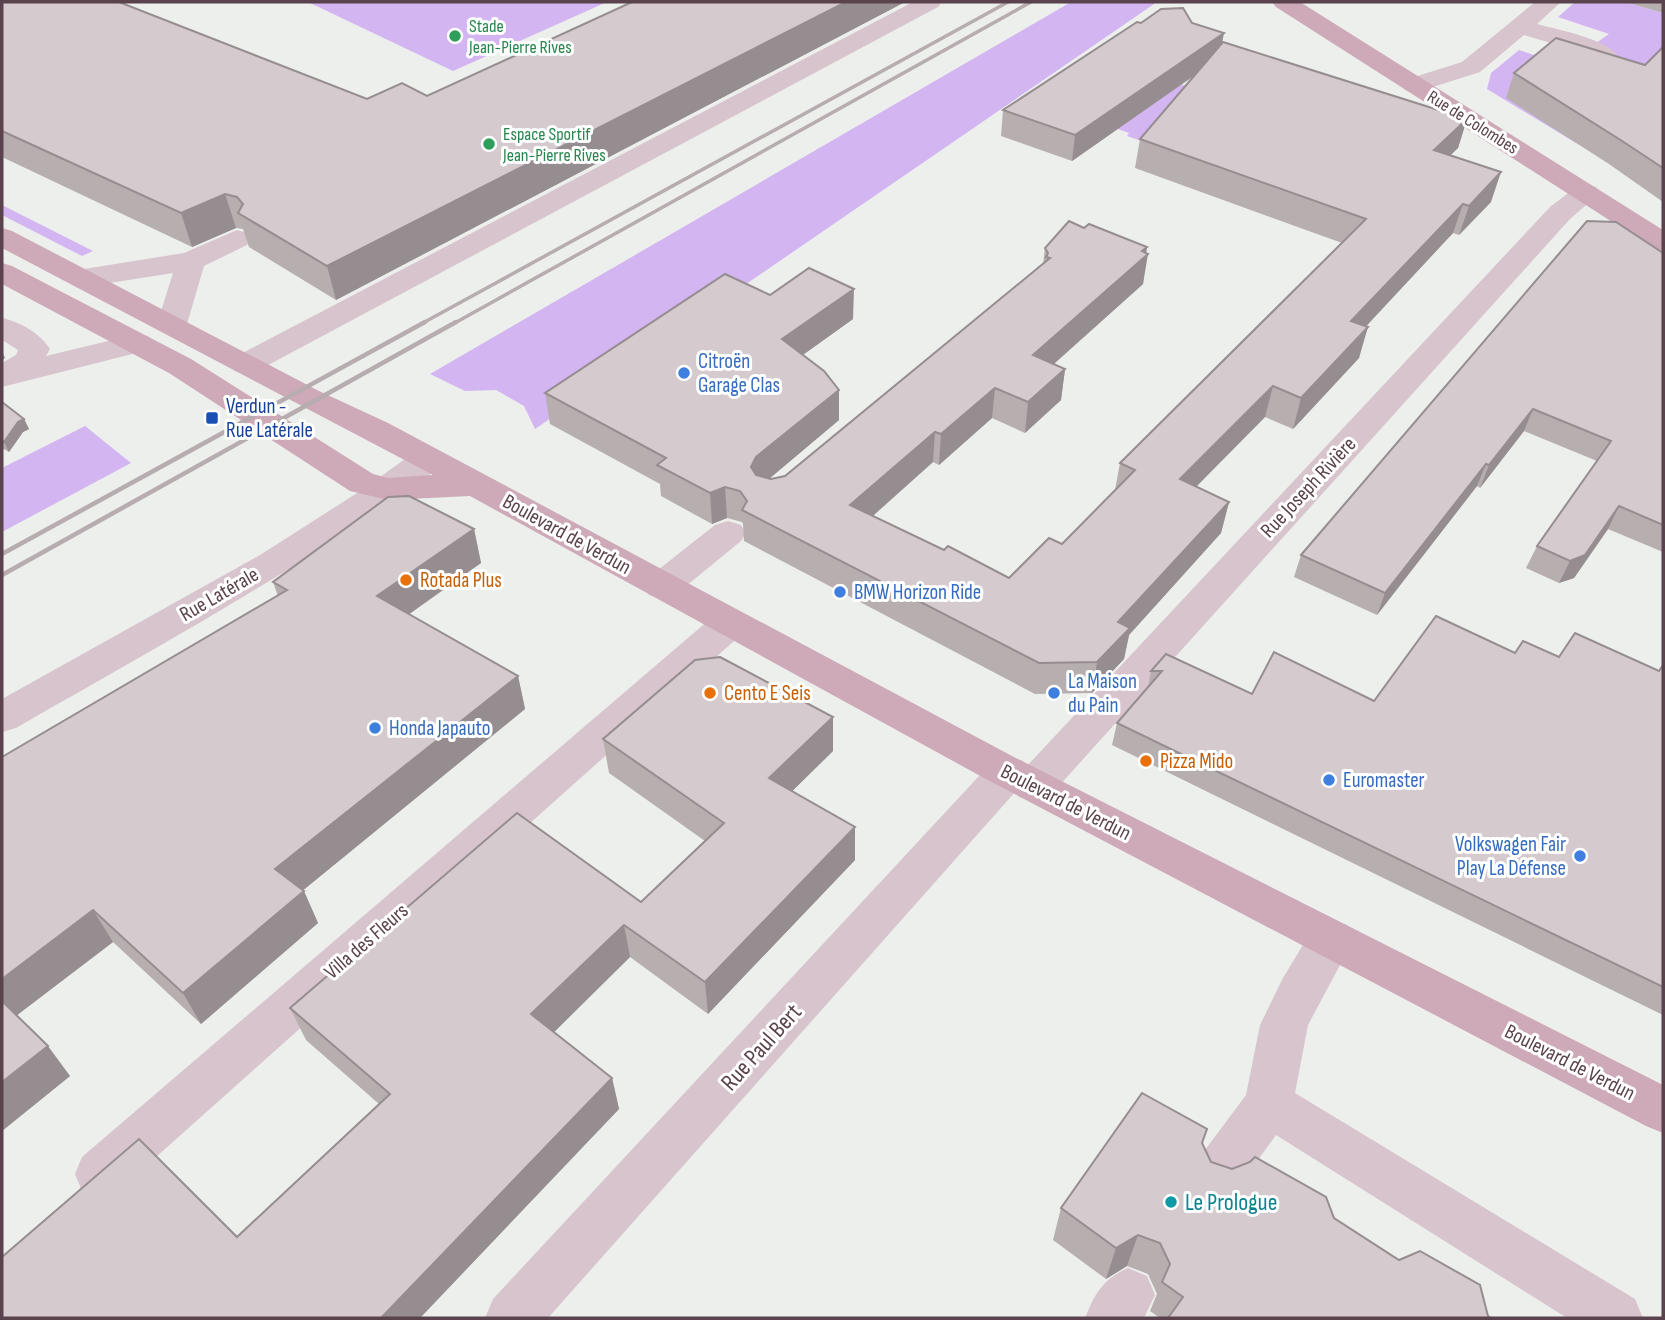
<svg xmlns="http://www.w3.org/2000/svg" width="1665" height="1320" font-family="'Sofia Sans Condensed',sans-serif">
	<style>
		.green { fill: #d3b5f2 }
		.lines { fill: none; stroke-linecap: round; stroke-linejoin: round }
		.minor { fill: #d8c4cd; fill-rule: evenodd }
		.major { fill: #cea9b8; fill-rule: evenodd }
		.rail-far1 { stroke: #b7adb0; stroke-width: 3.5 }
		.rail { stroke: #b7adb0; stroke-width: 4.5 }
		.wall { fill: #b7aeb0 }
		.shaded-wall { fill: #958d90 }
		.building { fill: #d5cacd; stroke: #958d90; stroke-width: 2 }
		.leisure-dot { fill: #2e9e5b; stroke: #fff; stroke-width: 2.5 }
		.shop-dot { fill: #3f7fe0; stroke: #fff; stroke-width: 2.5 }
		.transit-dot { fill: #1a4fb4; stroke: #fff; stroke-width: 2.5 }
		.food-dot { fill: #e8710a; stroke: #fff; stroke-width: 2.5 }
		.culture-dot { fill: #0f9aa8; stroke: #fff; stroke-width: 2.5 }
		.labels { text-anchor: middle; stroke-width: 6; stroke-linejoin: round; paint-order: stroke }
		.far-leisure-label { font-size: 18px; fill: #27864d; stroke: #fff; text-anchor: start }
		.far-street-label { font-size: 18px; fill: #5b434d; stroke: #fff }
		.shop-label { font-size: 21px; fill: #366cbe; stroke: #fff; text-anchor: start }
		.transit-label { font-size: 21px; fill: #164399; stroke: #fff; text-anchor: start }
		.street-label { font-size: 21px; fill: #5b434d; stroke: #fff }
		.food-label { font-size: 21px; fill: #c56008; stroke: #fff; text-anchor: start }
		.near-street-label { font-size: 24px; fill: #5b434d; stroke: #fff }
		.near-culture-label { font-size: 24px; fill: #0d838f; stroke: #fff; text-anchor: start }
	</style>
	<rect width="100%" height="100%" fill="#ecefec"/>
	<g class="green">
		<polygon points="308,2 607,2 453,71"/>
		<polygon points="1071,2 1157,2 535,429 524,406 496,390 465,391 430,374"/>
		<polygon points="1575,2 1625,2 1663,13 1663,89 1593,128 1576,143 1487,89 1491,73 1519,50 1565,65 1609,34 1558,17"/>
		<polygon points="1135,68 1189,87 1159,147 1127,136 1129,133 1072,113"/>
		<polygon points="2,205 93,251 82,256 2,215"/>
		<polygon points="85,426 131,463 2,532 2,468"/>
	</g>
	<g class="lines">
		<g class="minor">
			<polygon points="913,2 942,2 938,7 257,371 246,373 235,371 230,364 235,357"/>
			<path d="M 1535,2 L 1561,2 L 1537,24 C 1558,30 1616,40 1621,62 L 1612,75 L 1603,77 L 1594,75 L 1591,70 L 1596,60 L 1587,54 L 1524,35 L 1480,72 L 1414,93 L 1405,90 L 1401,85 L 1405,80 L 1462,62 Z"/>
			<polygon points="1586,185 1596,187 1600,193 1570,219 1049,797 1034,801 1019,797 1016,791 548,1318 485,1318 493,1299 993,761 1008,756 1023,761 1026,767 1550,207 1576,187"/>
			<polygon points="237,230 247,233 251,239 247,245 204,266 187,324 183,331 172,333 161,331 157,324 173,273 84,287 74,284 69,278 74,272 84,269 184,253"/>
			<path d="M 2,318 C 20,322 40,333 50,349 L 46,356 L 137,334 L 148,336 L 153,343 L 148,350 L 2,387 L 2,363 L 16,355 L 18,350 L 2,340 Z"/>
			<path d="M 428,448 L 440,451 L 445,459 L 440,467 C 306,566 161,645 16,728 L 2,732 L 2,699 L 260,555 L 365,488 L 416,451 Z"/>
			<polygon points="728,521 741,525 746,533 741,541 675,595 662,599 649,595 644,586 649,577 715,525"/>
			<polygon points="730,610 743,613 749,623 743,633 118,1191 100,1198 82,1191 75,1174 82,1157 717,613"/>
			<polygon points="1331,920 1347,925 1354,939 1308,1025 1295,1093 1635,1299 1643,1318 1567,1318 1276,1135 1235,1192 1217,1199 1199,1192 1192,1175 1199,1158 1246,1095 1260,1025 1283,978 1315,925"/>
			<path d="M 1128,1268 L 1147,1276 L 1155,1295 L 1144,1318 L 1085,1318 C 1095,1293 1103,1279 1128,1268 Z"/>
		</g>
		<g class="major">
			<polygon points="1272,2 1300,2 1663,230 1663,251 1653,248 1276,7"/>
			<polygon points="2,228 12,231 319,391 388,423 1012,756 1663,1085 1663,1133 1646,1126 984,778 470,496 388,500 350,491 169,373 2,284 2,263 12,266 191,359 373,474 388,478 433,475 2,248"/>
		</g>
		<g class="rail-far1">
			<polyline points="421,324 1008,2"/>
			<polyline points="453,324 1031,2"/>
		</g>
		<g class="rail">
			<polyline points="2,554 425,322"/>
			<polyline points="2,575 456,322"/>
		</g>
	</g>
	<g class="wall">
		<polygon points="2,2 367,99 427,96 632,2 905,2 336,300 249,247 243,229 236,228 192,247 2,157"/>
		<polygon points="1625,2 1663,2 1663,13"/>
		<polygon points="1141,23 1192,23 1222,43 1467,119 1458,148 1450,155 1491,202 1459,235 1453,233 1366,326 1359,358 1293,429 1265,417 1196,487 1229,502 1221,533 1129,635 1124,659 1092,693 1035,694 744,541 743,524 742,522 727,518 712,524 661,496 660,484 550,424 545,393 770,295 853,319 803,355 839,420 769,479 771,479 785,476 1043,264 1045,248 1084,228 1147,247 1143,284 1054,364 1065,369 1061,400 1025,433 992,418 939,465 933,462 873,516 944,550 1009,578 1062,544 1115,490 1120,463 1342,243 1135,168 1140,139 1194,76 1072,161 1001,136 1003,110"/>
		<polygon points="1663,47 1663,202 1609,164 1506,98 1514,73 1645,65"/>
		<polygon points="1663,253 1663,552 1608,529 1574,578 1559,583 1526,568 1537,546 1597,461 1524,431 1480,488 1477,486 1377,615 1294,577 1301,555"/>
		<polygon points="2,402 24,419 29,429 23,432 9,452 2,448"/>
		<polygon points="474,529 481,563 408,614 518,676 525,709 303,890 318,923 201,1024 113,942 17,1015 70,1076 2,1131 2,757 278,596 273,582"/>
		<polygon points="1515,653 1559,657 1659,671 1663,665 1663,1015 1112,745 1117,723 1148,687 1151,671 1166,654 1252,694 1374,701"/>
		<polygon points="833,717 833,751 792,791 855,860 708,1014 630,957 554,1032 612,1078 619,1109 420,1318 2,1318 237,1237 379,1104 306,1040 290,1008 641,902 705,841 609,773 603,739"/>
		<polygon points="1202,1143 1211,1162 1334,1218 1399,1260 1491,1318 1160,1318 1150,1311 1157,1294 1148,1274 1127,1266 1106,1279 1053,1240 1061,1208"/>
	</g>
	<g class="shaded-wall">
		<polygon points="846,2 905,2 336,300 327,266"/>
		<polygon points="1224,33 1219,58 1072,161 1075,135"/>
		<polygon points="1467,119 1458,148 1425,180 1434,150"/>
		<polygon points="1501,172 1491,202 1459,235 1469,206"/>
		<polygon points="225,194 236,228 192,247 181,213"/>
		<polygon points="1463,204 1453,233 1343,351 1351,321"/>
		<polygon points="1147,247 1145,257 1148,254 1143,284 1029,386 1033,355"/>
		<polygon points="854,289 853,319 783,369 782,339"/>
		<polygon points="1368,327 1359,358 1293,429 1301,398"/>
		<polygon points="2,351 5,358 2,360"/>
		<polygon points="1065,369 1061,400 1025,433 1028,402"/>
		<polygon points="1273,386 1265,417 1173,510 1180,479"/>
		<polygon points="995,388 992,418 939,465 941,434"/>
		<polygon points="839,390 839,420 758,488 751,467 756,457"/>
		<polygon points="1533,409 1524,431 1480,488 1489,465"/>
		<polygon points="24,419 29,429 23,432 9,452 4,442 18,422"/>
		<polygon points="935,432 933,462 850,536 850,505"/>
		<polygon points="1486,464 1477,486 1377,615 1385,593"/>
		<polygon points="725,487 727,518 712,524 710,493"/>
		<polygon points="1229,502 1221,533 1129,635 1124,659 1092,693 1097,662 1118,622"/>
		<polygon points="1619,506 1608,529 1574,578 1559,583 1570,561"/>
		<polygon points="474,529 481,563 387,630 377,596"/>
		<polygon points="518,676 525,709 290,901 275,869"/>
		<polygon points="833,717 833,751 771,812 769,778"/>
		<polygon points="855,827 855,860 708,1014 705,982"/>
		<polygon points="304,891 318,923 201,1024 183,993"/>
		<polygon points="93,910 113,942 12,1019 2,1005 2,979"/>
		<polygon points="624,925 630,957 540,1046 531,1014"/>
		<polygon points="48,1046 70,1076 2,1131 2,1082"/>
		<polygon points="612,1078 619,1109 420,1318 381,1318"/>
		<polygon points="1138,1235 1127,1266 1106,1279 1116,1248"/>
	</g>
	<g class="building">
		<polygon points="2,2 119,2 367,99 402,83 427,96 632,2 846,2 327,266 238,213 243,204 237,197 225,194 181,213 2,131"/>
		<polygon points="1183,8 1192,23 1224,33 1075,135 1003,110 1137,22 1141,23 1161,9"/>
		<polygon points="1556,38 1645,65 1663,47 1663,168 1619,139 1514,73"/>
		<polygon points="1223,42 1467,119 1434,150 1501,172 1469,206 1463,204 1351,321 1368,327 1301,398 1273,386 1180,479 1229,502 1118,622 1130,628 1097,662 1039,663 742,510 747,501 740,491 725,487 710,493 657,465 666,458 545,393 725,274 770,295 809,268 854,289 782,339 824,371 839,390 756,457 751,467 756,475 771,479 785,476 1050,258 1046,257 1048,253 1045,248 1069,221 1084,228 1089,224 1147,247 1142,251 1148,254 1033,355 1065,369 1028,402 995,388 941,434 935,432 850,505 944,550 948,546 1009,578 1049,538 1062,544 1135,470 1120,463 1366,219 1140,139"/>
		<polygon points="1587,221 1616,222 1663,253 1663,525 1619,506 1585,555 1570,561 1537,546 1611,441 1533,409 1489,465 1486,464 1385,593 1301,555"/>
		<polygon points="2,402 24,419 18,422 4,442 2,441"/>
		<polygon points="409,496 474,529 377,596 518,676 275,869 304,891 183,993 93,910 2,979 2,757 287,590 273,582 388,497"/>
		<polygon points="1436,616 1515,653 1523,641 1559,657 1575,633 1659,671 1663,665 1663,987 1117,723 1162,671 1151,671 1166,654 1252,694 1274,652 1374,701"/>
		<polygon points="720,657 833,717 769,778 855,827 705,982 624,925 531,1014 612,1078 381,1318 2,1318 2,1257 139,1139 237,1237 390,1094 290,1008 517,813 641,902 724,823 603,739 695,660"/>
		<polygon points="2,1001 48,1046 2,1082"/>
		<polygon points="1142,1093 1207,1129 1202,1143 1211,1162 1232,1169 1250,1162 1255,1157 1326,1197 1334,1218 1399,1260 1420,1251 1480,1285 1488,1316 1491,1318 1168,1318 1183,1297 1162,1282 1170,1264 1160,1243 1138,1235 1116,1248 1061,1208"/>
	</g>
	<g class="leisure-dot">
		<circle cx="455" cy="36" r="7"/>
		<circle cx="489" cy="144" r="7"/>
	</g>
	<g class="shop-dot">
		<circle cx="684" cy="373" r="7"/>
		<circle cx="840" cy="592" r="7"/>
		<circle cx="1054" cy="693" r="7"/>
		<circle cx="375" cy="728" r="7"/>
		<circle cx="1329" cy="780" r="7"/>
		<circle cx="1580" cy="856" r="7"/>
	</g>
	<rect class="transit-dot" x="205" y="411" width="14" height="14" rx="3.5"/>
	<g class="food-dot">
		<circle cx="406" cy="580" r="7"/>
		<circle cx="710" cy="693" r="7"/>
		<circle cx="1146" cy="761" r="7"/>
	</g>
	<circle class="culture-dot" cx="1171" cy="1202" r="7"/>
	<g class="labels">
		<g class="far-leisure-label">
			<text x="469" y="32">Stade<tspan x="469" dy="21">Jean-Pierre Rives</tspan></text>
			<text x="503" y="140">Espace Sportif<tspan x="503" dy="21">Jean-Pierre Rives</tspan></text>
		</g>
		<g class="far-street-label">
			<text transform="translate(1473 122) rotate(32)" y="6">Rue de Colombes</text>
		</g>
		<g class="shop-label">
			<text x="698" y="368">Citroën<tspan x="698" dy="24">Garage Clas</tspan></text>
			<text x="854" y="599">BMW Horizon Ride</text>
			<text x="1068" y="688">La Maison<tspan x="1068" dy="24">du Pain</tspan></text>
			<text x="389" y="735">Honda Japauto</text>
			<text x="1343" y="787">Euromaster</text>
			<text x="1566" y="851" text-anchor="end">Volkswagen Fair<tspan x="1566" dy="24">Play La Défense</tspan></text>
		</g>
		<g class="transit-label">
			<text x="226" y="413">Verdun -<tspan x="226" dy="24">Rue Latérale</tspan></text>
		</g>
		<g class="street-label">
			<text transform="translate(1308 487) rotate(-47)" y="7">Rue Joseph Rivière</text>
			<text transform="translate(567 534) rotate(29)" y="7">Boulevard de Verdun</text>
			<text transform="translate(219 594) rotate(-30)" y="7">Rue Latérale</text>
			<text transform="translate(1066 802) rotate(27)" y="7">Boulevard de Verdun</text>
			<text transform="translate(366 941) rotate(-41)" y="7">Villa des Fleurs</text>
			<text transform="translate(1570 1062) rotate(27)" y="7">Boulevard de Verdun</text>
		</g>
		<g class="food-label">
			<text x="420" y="587">Rotada Plus</text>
			<text x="724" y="700">Cento E Seis</text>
			<text x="1160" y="768">Pizza Mido</text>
		</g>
		<g class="near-street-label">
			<text transform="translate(761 1047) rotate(-48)" y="8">Rue Paul Bert</text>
		</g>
		<g class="near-culture-label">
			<text x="1185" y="1210">Le Prologue</text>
		</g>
	</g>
	<rect width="1665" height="1320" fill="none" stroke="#5b434d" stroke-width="7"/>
</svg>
